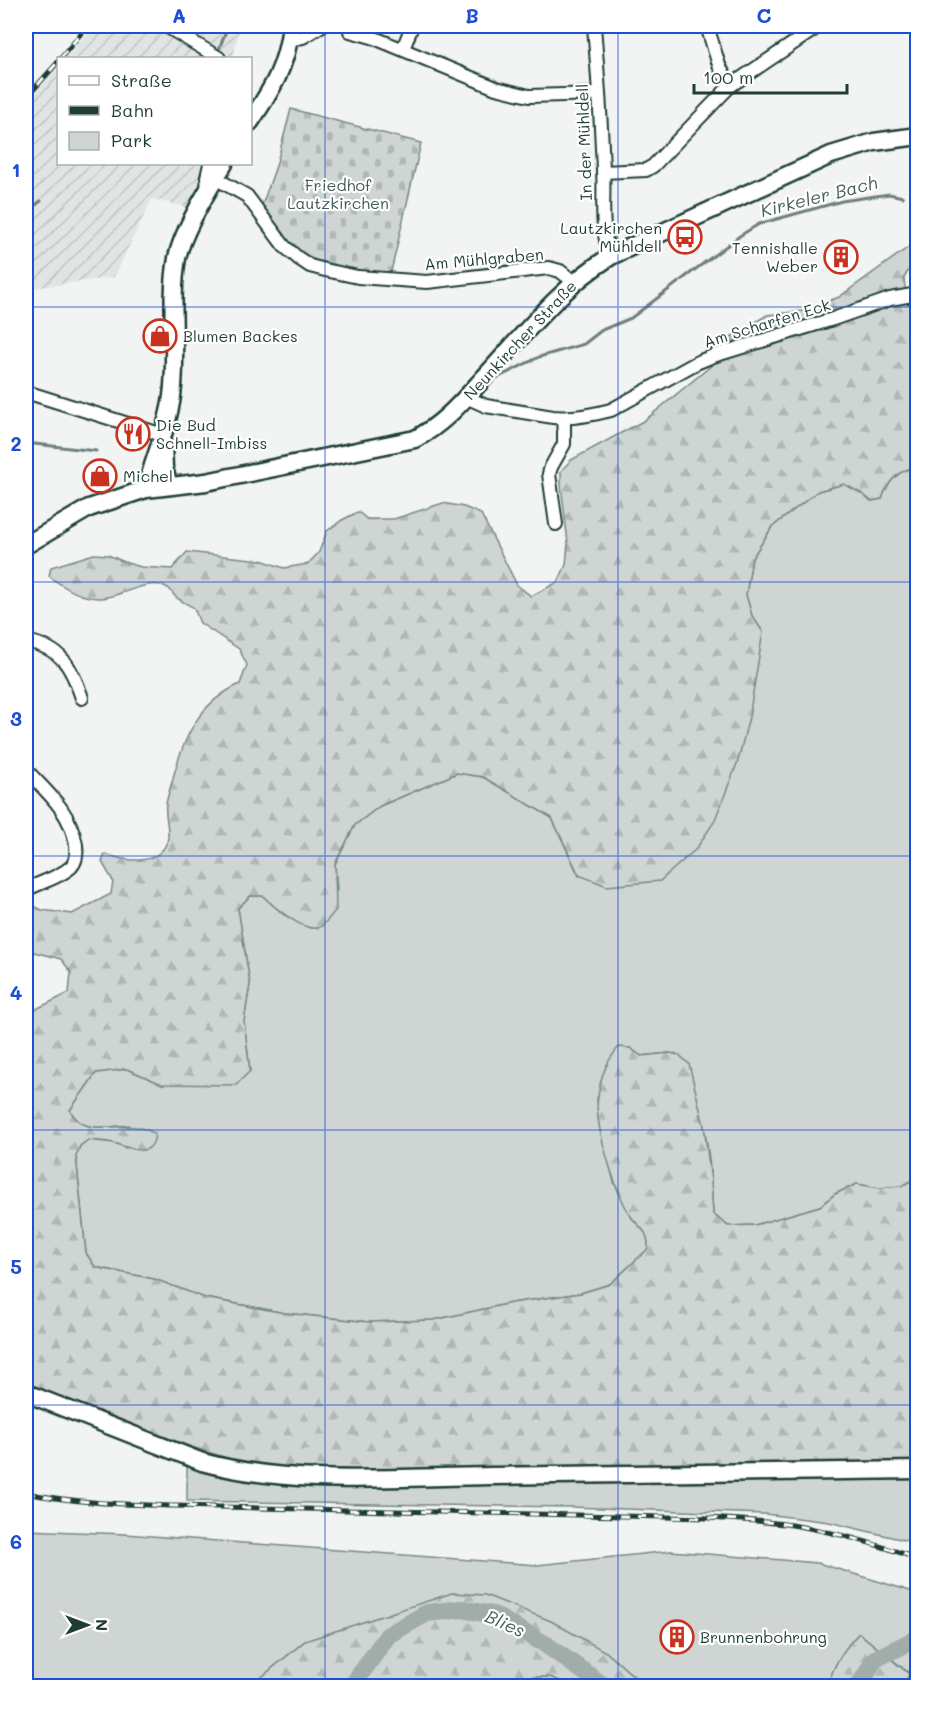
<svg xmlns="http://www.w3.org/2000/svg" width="943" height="1712" font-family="Mali,sans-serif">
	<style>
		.industrial { fill: url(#industrial-furrows) }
		.green { fill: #ced5d3; stroke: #768984; stroke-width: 1.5 }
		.forest { fill: url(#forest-firs); stroke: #768984; stroke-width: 1.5 }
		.cemetery { fill: url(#cemetery-stones); stroke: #768984; stroke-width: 1.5 }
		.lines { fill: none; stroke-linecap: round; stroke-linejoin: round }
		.stream { stroke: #6d807b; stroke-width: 3 }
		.river { stroke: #a1adaa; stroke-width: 18 }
		.street-casing { stroke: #1f3d34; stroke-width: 16 }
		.secondary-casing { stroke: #1f3d34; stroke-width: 21 }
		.street { stroke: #fff; stroke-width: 12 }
		.secondary { stroke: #fff; stroke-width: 16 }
		.rail-casing { stroke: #1f3d34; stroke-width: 5 }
		.rail { stroke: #fff; stroke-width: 3; stroke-dasharray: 9; stroke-linecap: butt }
		.grid { fill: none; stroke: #1d4ed8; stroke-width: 1.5; stroke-opacity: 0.55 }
		.labels { text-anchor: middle; stroke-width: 4.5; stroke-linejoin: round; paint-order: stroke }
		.street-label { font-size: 16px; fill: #1f3d34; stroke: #fff }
		.park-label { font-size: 16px; fill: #425b54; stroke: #fff }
		.poi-label { font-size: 16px; fill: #1f3d34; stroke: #fff; text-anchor: start }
		.water-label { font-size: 18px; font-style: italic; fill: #465f57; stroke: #fff }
		.neatline { fill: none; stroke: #1d4ed8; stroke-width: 2 }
		.grid-label { font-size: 20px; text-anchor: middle; font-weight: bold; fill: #1d4ed8 }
	</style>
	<defs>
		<pattern id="industrial-furrows" width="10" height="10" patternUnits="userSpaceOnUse" patternTransform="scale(1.5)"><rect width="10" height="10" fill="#e0e4e3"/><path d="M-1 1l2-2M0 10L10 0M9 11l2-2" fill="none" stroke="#c0c4c3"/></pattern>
		<pattern id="forest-firs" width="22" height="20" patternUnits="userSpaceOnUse" patternTransform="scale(1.5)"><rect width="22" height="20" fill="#ced5d3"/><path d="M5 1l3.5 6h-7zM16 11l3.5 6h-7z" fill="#b0b8b6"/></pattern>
		<pattern id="cemetery-stones" width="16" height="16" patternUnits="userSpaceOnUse" patternTransform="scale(1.5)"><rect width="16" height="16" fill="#ced5d3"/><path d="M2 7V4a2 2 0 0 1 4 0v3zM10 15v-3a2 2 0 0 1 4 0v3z" fill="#b0b8b6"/></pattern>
	</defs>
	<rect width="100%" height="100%" fill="#f2f3f3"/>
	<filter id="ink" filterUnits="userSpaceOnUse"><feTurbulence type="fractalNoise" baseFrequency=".0167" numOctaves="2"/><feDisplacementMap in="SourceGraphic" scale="12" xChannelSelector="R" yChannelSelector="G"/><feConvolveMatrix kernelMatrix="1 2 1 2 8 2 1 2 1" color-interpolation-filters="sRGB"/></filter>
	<g filter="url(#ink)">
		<g class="industrial">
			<polygon points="94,26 240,26 233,58 65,58"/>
			<polygon points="58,66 58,164 215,164 194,209 152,199 114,277 26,289 26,104"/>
		</g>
		<g class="green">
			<path d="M 917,467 L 917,1177 L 902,1186 L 879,1188 L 857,1184 L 835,1194 L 820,1206 L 755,1225 L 728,1226 L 713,1214 C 711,1177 709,1137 697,1102 C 692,1085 679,1069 670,1053 L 641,1056 L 630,1048 L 597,1098 L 600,1129 L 614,1182 L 631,1217 L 644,1229 L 649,1240 L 648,1249 L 610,1284 L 581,1293 L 511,1303 L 434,1320 L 369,1322 L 285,1313 L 205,1298 L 154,1279 L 95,1267 L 86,1253 L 76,1156 L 80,1146 L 88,1140 L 115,1143 L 126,1148 L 129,1125 C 106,1127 82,1134 70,1110 L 96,1073 L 127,1069 L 162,1084 L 250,1071 L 244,1021 L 250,984 L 238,908 L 250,896 L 263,896 L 284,915 L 310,928 L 337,890 L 335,864 L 355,825 L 380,806 L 457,773 L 483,777 L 552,818 L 579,876 L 763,632 L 752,616 L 746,595 L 752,558 L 772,527 L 818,491 L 844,484 L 863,494 L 872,501 L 882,499 C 887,482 899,469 917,467 Z"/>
			<polygon points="236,1461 356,1471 917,1463 917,1546 908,1541 829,1522 765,1514 571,1507 187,1501 187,1462"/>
			<path d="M 26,1530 L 125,1534 L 537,1565 L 671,1551 L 818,1563 L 917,1593 L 917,1686 L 904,1686 L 909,1673 L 859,1633 C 845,1647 832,1667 828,1686 L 645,1686 L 606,1652 L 305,1641 L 251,1686 L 26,1686 Z"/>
			<polygon points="528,1677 550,1677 572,1686 497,1686"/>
		</g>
		<g class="forest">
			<path d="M 917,241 L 917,267 L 910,268 L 904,278 L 905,288 L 917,302 L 917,467 C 899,469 887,482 882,499 L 871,501 L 863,494 L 844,484 L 818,491 L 772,527 L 752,558 L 746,595 L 752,616 L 763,632 L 749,717 L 738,761 L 714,822 L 696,849 L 660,881 L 607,886 L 579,875 L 552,818 L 483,777 L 457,773 L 380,806 L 355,825 L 335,864 L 336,910 C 332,914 325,924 320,927 C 305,934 273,906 263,896 L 250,896 L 238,908 L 250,984 L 244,1021 L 250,1071 L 236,1085 L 162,1084 L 127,1069 L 96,1073 L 70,1110 C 87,1144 124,1114 155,1134 C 152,1162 128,1146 113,1143 C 105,1141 96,1141 88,1140 L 80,1146 L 76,1156 L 86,1253 L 95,1267 L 154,1279 L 205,1298 L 285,1313 L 369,1322 L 434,1320 L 511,1303 L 581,1293 L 610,1284 L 648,1249 C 649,1229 639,1229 630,1215 C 616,1192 593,1123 598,1097 C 600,1079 607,1060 619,1047 L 630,1048 L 641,1056 L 670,1053 L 679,1055 L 689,1064 L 704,1126 L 711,1181 L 713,1214 L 728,1226 L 755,1225 L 820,1206 L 835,1194 L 857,1184 L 879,1188 L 902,1186 L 917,1177 L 917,1463 L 356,1471 L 292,1468 L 236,1461 L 186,1445 L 26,1383 L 26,1014 L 69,993 L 71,972 L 61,959 L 26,950 L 26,904 L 28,903 L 42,910 L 72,914 L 111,894 L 113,881 L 102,862 L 105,854 C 124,861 157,867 167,842 C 171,832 164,816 166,805 C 167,796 171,787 173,778 C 184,736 199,703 240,684 L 247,665 L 239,649 L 200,623 L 194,608 C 188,604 179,601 174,595 C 174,595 169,588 168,588 C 149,576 120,598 100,598 C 82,599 63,587 49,576 L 51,567 L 94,554 L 108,555 L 127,563 L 141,567 L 172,569 L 187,552 L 261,560 L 284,568 L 308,564 L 319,552 L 327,531 L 342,520 L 358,512 L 367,519 L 394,519 L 443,503 L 464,507 L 481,514 L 517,585 L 531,596 L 558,582 L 566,565 L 568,543 L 561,485 L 561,471 L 571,460 L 645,420 L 718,360 L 726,340 L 767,315 L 803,311 L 839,297 Z"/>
			<polygon points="452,1593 485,1595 551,1621 606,1652 645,1686 572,1686 550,1677 528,1677 497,1686 251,1686 305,1641"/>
			<path d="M 859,1633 L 909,1674 L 904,1686 L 828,1686 C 832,1667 845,1647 859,1633 Z"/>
		</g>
		<path class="cemetery" d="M 291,109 L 421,143 L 390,276 C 362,272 313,269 293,248 C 281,236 272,221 261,208 L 276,166 Z"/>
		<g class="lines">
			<g class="stream">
				<polyline points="219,49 228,26"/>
				<polyline points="26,212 41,201"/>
				<polyline points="497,378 539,357 584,344 602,330 631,318 741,235 759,224 842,201 889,194 903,197"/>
				<polyline points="26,443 96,451"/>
			</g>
			<g class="river">
				<polyline points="352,1686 388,1635 427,1613 462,1609 493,1615 545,1644 604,1686"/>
				<polyline points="859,1686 875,1659 918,1638"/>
			</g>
			<defs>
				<g id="street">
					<polyline points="166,26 219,58"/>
					<path d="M 594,26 C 598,73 601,121 603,169 C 605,199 599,228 611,256"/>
					<polyline points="707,26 719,65 730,86"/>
					<polyline points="350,31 372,37 496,88 529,96 599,94"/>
					<polyline points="289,40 303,37 321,26"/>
					<polyline points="403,49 412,26"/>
					<polyline points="603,172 646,170 653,166 730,86 819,26"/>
					<polyline points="215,178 247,196 284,246 298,258 310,266 325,270 358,277 427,282 549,268 560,271 574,282"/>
					<polyline points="208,191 207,177 210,164"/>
					<polyline points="26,392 163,435"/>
					<path d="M 466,397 L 486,406 L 553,417 C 573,419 592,415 611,410 L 696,363 L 713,356 L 833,319 L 890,299 L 918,294"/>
					<polyline points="556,524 549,474 551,467 564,444 564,418"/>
					<path d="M 26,641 C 61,648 71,665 82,698"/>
					<path d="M 26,770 C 48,793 71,812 76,845 C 77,853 77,861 71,867 C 59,878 40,882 26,890"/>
				</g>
				<g id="secondary">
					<path d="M 250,122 C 273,88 286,67 291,26"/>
					<polyline points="163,445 164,468 169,486"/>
					<path d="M 146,489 C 154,458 168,428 172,396 C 178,351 169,304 177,258 C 183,230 209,188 224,164"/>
					<path d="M 26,545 L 89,508 L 146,489 L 206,482 L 415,439 C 442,425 461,403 481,381 C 524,335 557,290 611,256 L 831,155 L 874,142 L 918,136"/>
					<path d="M 26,1393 L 202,1462 C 294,1487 397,1477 491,1476 C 633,1475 775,1473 918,1470"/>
				</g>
			</defs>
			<use href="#street" class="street-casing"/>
			<use href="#secondary" class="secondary-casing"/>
			<use href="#street" class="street"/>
			<use href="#secondary" class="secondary"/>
			<defs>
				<g id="rail">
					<polyline points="61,58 87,26"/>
					<polyline points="26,98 58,62"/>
					<path d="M 26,1493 C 74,1503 125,1504 174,1506 L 709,1518 C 737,1520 765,1521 792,1525 C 835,1532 877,1544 918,1559"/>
				</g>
			</defs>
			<use href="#rail" class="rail-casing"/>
			<use href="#rail" class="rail"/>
		</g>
	</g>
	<path class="grid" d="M 325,26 L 325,1686M 618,26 L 618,1686M 26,307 L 918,307M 26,582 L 918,582M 26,856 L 918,856M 26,1130 L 918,1130M 26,1405 L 918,1405"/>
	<defs>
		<symbol id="bus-ring" viewBox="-11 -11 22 22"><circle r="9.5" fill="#fff" stroke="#c8321e" stroke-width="1.5"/><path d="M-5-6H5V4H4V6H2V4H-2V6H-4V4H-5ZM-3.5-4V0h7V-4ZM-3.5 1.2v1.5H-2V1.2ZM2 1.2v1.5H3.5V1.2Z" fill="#c8321e"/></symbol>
		<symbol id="building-ring" viewBox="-11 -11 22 22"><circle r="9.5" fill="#fff" stroke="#c8321e" stroke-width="1.5"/><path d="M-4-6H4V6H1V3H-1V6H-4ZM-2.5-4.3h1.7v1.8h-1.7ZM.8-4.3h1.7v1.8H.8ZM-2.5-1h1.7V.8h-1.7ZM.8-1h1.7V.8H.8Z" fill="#c8321e"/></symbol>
		<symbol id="shop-ring" viewBox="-11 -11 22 22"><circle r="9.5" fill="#fff" stroke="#c8321e" stroke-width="1.5"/><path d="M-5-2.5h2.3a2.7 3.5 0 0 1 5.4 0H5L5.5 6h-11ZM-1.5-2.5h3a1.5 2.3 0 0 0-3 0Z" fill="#c8321e"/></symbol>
		<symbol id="restaurant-ring" viewBox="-11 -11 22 22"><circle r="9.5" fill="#fff" stroke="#c8321e" stroke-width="1.5"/><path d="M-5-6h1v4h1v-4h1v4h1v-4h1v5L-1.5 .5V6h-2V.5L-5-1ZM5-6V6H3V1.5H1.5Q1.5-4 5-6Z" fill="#c8321e"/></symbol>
	</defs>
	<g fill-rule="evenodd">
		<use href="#bus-ring" x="666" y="218" width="38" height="38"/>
		<use href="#building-ring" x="822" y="238" width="38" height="38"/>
		<use href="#shop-ring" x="141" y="317" width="38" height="38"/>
		<use href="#restaurant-ring" x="114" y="415" width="38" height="38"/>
		<use href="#shop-ring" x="81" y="457" width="38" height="38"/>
		<use href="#building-ring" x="658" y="1618" width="38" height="38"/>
	</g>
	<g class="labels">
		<g class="street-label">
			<text transform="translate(584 142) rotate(-92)" y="6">In der Mühldell</text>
			<text transform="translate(484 259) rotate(-5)" y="6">Am Mühlgraben</text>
			<text transform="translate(767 323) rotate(-17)" y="6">Am Scharfen Eck</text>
			<text transform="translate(520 340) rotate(-47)" y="6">Neunkircher Straße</text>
		</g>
		<g class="park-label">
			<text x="338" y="191">Friedhof<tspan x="338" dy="18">Lautzkirchen</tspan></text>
		</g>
		<g class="poi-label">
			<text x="662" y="234" text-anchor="end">Lautzkirchen<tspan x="662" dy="18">Mühldell</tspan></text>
			<text x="818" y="254" text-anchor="end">Tennishalle<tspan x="818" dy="18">Weber</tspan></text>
			<text x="183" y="342">Blumen Backes</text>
			<text x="156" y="431">Die Bud<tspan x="156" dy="18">Schnell-Imbiss</tspan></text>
			<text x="123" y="482">Michel</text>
			<text x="700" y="1643">Brunnenbohrung</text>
		</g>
		<g class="water-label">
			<text transform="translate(819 197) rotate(-14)" y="6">Kirkeler Bach</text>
			<text transform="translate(505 1624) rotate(24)" y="6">Blies</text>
		</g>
	</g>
	<rect width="943" height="1712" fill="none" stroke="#fff" stroke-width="66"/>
	<rect x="57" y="57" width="195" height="108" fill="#ffffff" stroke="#a5b1ae" stroke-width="1.5"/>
	<rect x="69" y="76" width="30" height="9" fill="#ffffff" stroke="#a5b1ae" stroke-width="1.5"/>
	<text x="111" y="87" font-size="18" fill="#1f3d34">Straße</text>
	<rect x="69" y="106" width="30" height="9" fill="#1f3d34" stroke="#a5b1ae" stroke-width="1.5"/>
	<text x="111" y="117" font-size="18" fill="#1f3d34">Bahn</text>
	<rect x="69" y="132" width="30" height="18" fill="#ced5d3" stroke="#a5b1ae" stroke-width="1.5"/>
	<text x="111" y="147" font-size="18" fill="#1f3d34">Park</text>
	<g transform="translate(87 1625) rotate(90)" stroke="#ffffff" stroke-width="4.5" paint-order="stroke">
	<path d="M0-4.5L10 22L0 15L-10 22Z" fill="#1f3d34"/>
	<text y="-9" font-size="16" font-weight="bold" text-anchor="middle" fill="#1f3d34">N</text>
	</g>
	<path d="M694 84v9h153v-9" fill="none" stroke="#1f3d34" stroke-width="3"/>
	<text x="703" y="84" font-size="18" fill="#1f3d34" stroke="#ffffff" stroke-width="4.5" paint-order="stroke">100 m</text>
	<rect x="33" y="33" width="877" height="1646" class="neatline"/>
	<g class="grid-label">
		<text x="179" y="23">A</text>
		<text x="472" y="23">B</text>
		<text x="764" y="23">C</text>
		<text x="16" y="177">1</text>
		<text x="16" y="451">2</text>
		<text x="16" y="726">3</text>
		<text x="16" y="1000">4</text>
		<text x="16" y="1274">5</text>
		<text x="16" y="1549">6</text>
	</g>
</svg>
